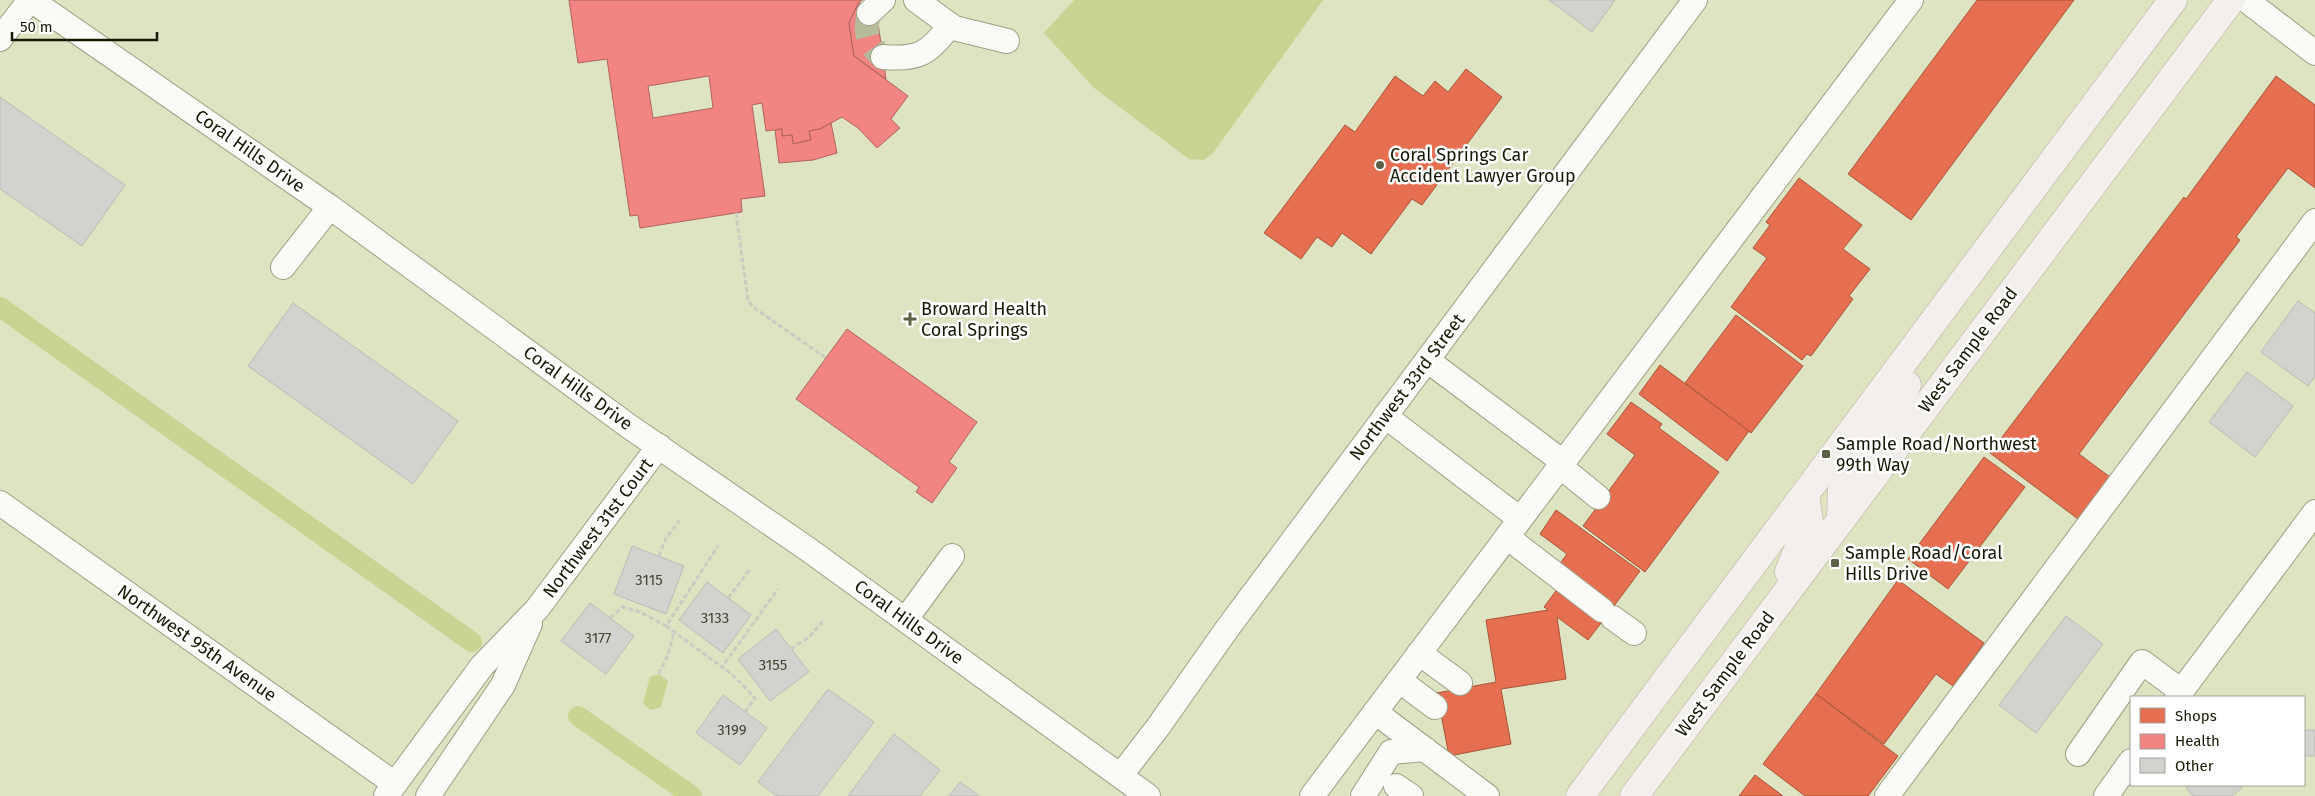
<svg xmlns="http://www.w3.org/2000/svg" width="2315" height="796" font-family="'Fira Sans',sans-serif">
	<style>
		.water { fill: #cad392 }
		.shops { fill: #e76f51; stroke: #a85539 }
		.health { fill: #f28482; stroke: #b0645c; fill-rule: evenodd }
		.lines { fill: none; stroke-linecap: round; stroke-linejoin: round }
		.canal { stroke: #cad392; stroke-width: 20 }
		.building { fill: #d2d2ce; stroke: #bcbcb7 }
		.minor-tunnel { stroke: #b6bb9b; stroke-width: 24; stroke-dasharray: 24 12; stroke-linecap: butt }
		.minor-casing { stroke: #9da086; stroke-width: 26 }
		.major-casing { stroke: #b8b1a4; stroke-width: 29 }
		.path { stroke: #cbcdc3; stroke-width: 3; stroke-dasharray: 5 2.5; stroke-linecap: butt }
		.minor { stroke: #fafbf6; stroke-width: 24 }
		.major { stroke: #f3efec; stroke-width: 28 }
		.poi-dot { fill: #5c6045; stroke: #fff; stroke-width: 2 }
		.labels { text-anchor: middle; stroke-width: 5; stroke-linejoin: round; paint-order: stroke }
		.number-label { font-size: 15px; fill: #454735 }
		.street-label { font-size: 18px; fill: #161902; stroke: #fff }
		.poi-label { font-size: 18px; fill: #161902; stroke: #fff; text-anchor: start }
	</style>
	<rect width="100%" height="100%" fill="#dee3c1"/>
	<g class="water">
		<polygon points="1074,0 1323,0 1213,153 1204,160 1189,159 1094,88 1044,33"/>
		<polygon points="659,674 668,681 661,707 651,710 643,703 650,677"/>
	</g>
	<g class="shops">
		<polygon points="1977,0 2074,0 1911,220 1848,174"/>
		<polygon points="1466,69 1502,97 1422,205 1412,199 1371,254 1342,233 1332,247 1317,237 1301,259 1264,233 1345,125 1355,132 1395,76 1423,96 1435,81 1448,92"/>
		<polygon points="2276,76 2315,105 2315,188 2288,168 2236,237 2240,240 2079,454 2110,477 2078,519 1990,453 2184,197 2186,199"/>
		<polygon points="1799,178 1862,225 1843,249 1870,269 1849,296 1853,299 1811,356 1807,354 1802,360 1731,307 1767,258 1753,248 1770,225 1766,222"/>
		<polygon points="1736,315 1803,366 1751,433 1685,383"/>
		<polygon points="1660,365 1749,431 1727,461 1639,394"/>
		<polygon points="1631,402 1662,424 1659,428 1719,472 1645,572 1583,526 1635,455 1607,434"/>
		<polygon points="1984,457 2025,487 1948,589 1908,559"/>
		<polygon points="1556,510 1640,571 1614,606 1558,566 1567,554 1540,534"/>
		<polygon points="1898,580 1984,643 1953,686 1936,674 1884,744 1816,694"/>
		<polygon points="1561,584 1605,618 1588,640 1557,617 1566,679 1501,689 1511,744 1449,756 1437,693 1496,682 1486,620 1548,610 1544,607"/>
		<polygon points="1816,694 1898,756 1868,796 1805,796 1763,764"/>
		<polygon points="1755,775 1783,796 1739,796"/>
	</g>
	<g class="health">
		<path d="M 569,0 L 862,0 L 859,2 L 849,23 L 854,56 L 908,96 L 891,119 L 900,128 L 877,148 L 858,128 L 842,117 L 820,129 L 809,131 L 811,140 L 793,144 L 792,135 L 782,136 L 782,129 L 766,131 L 762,103 L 752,105 L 765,196 L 741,199 L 742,212 L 640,228 L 638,215 L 630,216 L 607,59 L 578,63 ZM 709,76 L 713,108 L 653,118 L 648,86 Z"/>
		<polygon points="859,2 878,23 886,79 854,56 849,23"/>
		<polygon points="831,123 837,153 813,160 779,163 775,130 782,129 782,136 792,135 793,144 811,140 809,131 820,129"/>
		<polygon points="847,329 977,422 949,462 957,468 932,503 916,492 919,487 796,399"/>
	</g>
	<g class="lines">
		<g class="canal">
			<polyline points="0,307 472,642"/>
			<polyline points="578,716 692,796"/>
		</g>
	</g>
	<g class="building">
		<polygon points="1549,0 1615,0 1592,32"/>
		<polygon points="0,97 125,185 82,246 0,189"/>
		<polygon points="2298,301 2315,313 2315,376 2308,386 2261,352"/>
		<polygon points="293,303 458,421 413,484 248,366"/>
		<polygon points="2247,372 2293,406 2255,457 2209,422"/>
		<polygon points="632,546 684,566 666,614 614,594"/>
		<polygon points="707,582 751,615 723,653 679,620"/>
		<polygon points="590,603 634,636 606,674 561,641"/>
		<polygon points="2066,616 2103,644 2036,733 1999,705"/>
		<polygon points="776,629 809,672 770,701 738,659"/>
		<polygon points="828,689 874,722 818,796 777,796 758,782"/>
		<polygon points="723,695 767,728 740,765 696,733"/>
		<rect x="2304" y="730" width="11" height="26"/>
		<polygon points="894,734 940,770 920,796 848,796"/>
		<polygon points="960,782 980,796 949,796"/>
		<polygon points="2190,785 2245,785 2232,796 2193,796 2186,788"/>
	</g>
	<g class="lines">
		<path class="minor-tunnel" d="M 869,13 C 864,30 867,46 883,57"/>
		<defs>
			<g id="minor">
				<polyline points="31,0 330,207 630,427 809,550 1148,796"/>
				<polyline points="916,0 954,28 1007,41"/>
				<polyline points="2246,0 2315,53"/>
				<polyline points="869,13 883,0"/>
				<polyline points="0,39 30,0"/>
				<path d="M 883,57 C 918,60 929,54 950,25"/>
				<polyline points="283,267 330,207"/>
				<polyline points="1427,360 1563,462 1567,472 1598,497"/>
				<polyline points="1385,416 1520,519"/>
				<polyline points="0,503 395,784"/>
				<polyline points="1507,537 1602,610"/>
				<polyline points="1613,618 1634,633"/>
				<polyline points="906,619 952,556"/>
				<polyline points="1419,653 1460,683"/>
				<polyline points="1397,683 1408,687 1435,707"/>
				<polyline points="2177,697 2315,512"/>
				<polyline points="1375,712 1487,796"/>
				<polyline points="2078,754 2142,662 2181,691"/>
				<polyline points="1121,775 1158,727 1227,629 1695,0"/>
				<polyline points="1396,786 1411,796"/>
				<polyline points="386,796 482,666 537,609 659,446"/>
				<polyline points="428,796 503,685 530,624"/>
				<polyline points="1312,796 1911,0"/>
				<polyline points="1363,796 1391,752 1425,749"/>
				<polyline points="1887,796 2315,221"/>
				<polyline points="2106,796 2131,761"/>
			</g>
			<g id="major">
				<polyline points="1841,520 1842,480 1907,385"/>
				<polyline points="1789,572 1809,522 1805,494"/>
				<polyline points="1580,796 2173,0"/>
				<polyline points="1634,796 2231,0"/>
			</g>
		</defs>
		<use href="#minor" class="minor-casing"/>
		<use href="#major" class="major-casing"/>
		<g class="path">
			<polyline points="736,213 748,301 753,307 826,358"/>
			<polyline points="659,556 666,538 680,520"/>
			<polyline points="728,598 750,569"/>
			<polyline points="610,618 623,607 640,612 666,626 718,546"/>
			<polyline points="666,626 722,667"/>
			<polyline points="791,649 810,636 823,621"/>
			<polyline points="659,674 668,655 674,632"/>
			<polyline points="745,712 755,698 735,677 722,667 778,589"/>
		</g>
		<use href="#minor" class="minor"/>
		<use href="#major" class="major"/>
	</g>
	<g class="poi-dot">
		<circle cx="1380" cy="165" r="5"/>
		<path d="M907.5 311.5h5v5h5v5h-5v5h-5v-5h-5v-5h5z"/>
		<rect x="1821" y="449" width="10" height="10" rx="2.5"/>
		<rect x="1830" y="558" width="10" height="10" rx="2.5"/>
	</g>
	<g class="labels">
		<g class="number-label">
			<text x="649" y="585">3115</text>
			<text x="715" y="623">3133</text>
			<text x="598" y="643">3177</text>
			<text x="773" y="670">3155</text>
			<text x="732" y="735">3199</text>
		</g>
		<g class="street-label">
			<text transform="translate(250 151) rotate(35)" y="6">Coral Hills Drive</text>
			<text transform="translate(1968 350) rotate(-53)" y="6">West Sample Road</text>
			<text transform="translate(1407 387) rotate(-53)" y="6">Northwest 33rd Street</text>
			<text transform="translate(578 388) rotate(36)" y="6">Coral Hills Drive</text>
			<text transform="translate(598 528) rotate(-53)" y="6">Northwest 31st Court</text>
			<text transform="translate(909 622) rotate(36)" y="6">Coral Hills Drive</text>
			<text transform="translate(197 643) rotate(35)" y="6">Northwest 95th Avenue</text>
			<text transform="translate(1725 674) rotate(-53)" y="6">West Sample Road</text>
		</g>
		<g class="poi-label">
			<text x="1390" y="161">Coral Springs Car<tspan x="1390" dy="21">Accident Lawyer Group</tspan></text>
			<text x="921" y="315">Broward Health<tspan x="921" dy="21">Coral Springs</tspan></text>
			<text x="1836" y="450">Sample Road/Northwest<tspan x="1836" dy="21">99th Way</tspan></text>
			<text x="1845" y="559">Sample Road/Coral<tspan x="1845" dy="21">Hills Drive</tspan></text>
		</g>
	</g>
	<rect x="2130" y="696" width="175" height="90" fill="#ffffff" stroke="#a2a39a"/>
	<rect x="2140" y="708" width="25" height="15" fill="#e76f51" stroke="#a2a39a"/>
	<text x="2175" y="721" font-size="15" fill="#161902">Shops</text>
	<rect x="2140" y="734" width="25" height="15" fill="#f28482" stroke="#a2a39a"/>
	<text x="2175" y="746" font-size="15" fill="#161902">Health</text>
	<rect x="2140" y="758" width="25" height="15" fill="#d2d2ce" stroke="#a2a39a"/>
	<text x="2175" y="771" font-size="15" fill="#161902">Other</text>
	<path d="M12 32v8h145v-8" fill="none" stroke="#161902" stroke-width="2.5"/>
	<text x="20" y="32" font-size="15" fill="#161902" stroke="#ffffff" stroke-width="4" paint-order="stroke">50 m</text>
</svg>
